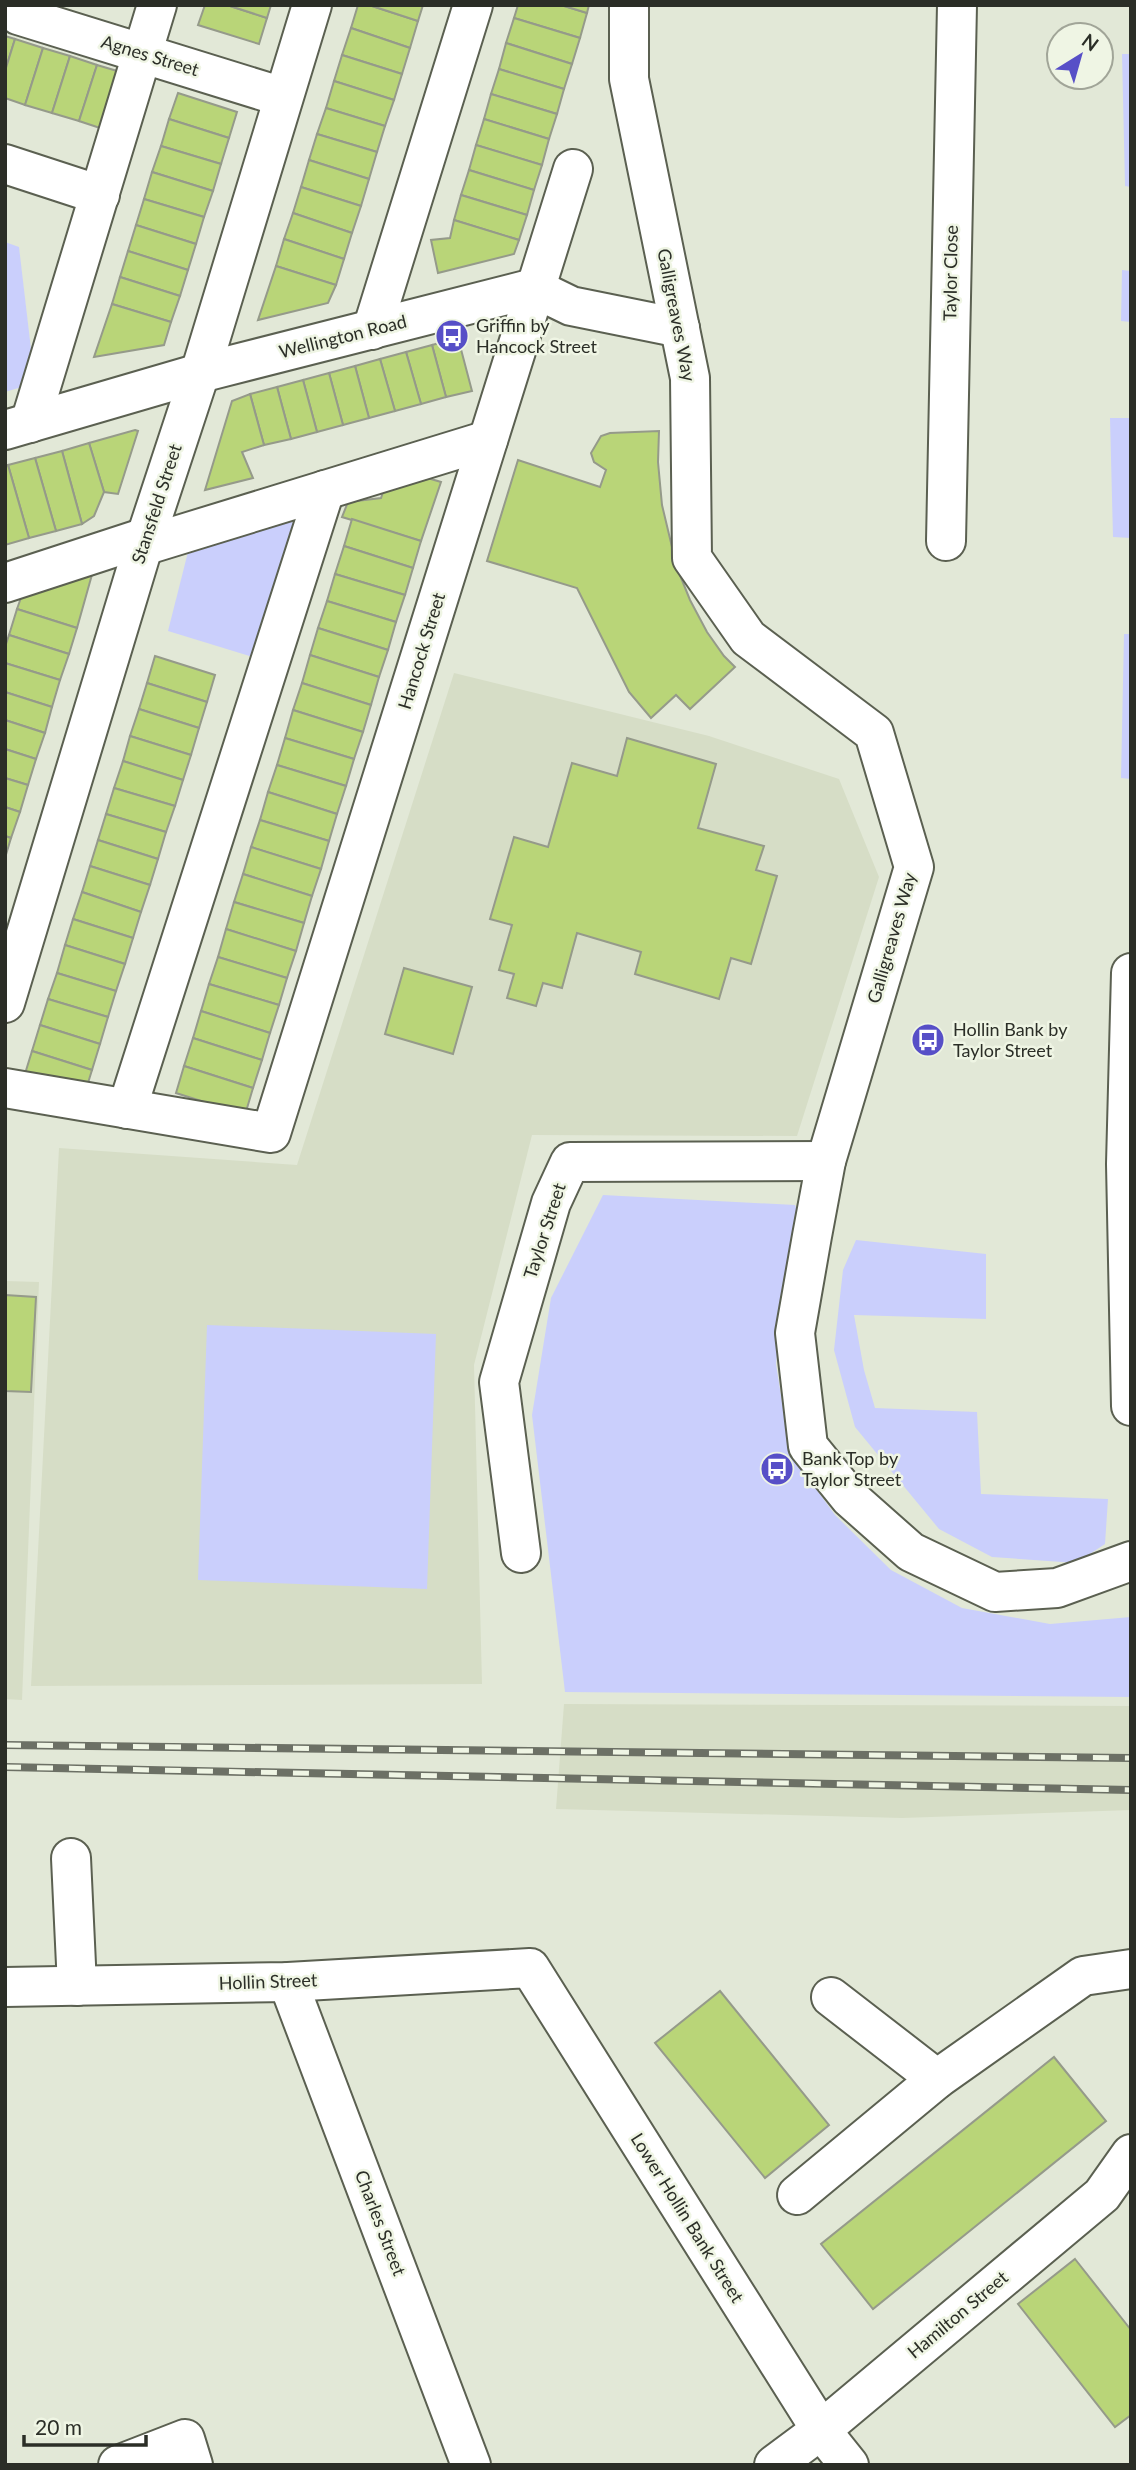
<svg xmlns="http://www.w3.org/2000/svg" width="1136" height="2470" font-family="Lato,sans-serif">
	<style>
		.built { fill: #d6ddc6 }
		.green { fill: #cacffc }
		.building { fill: #b9d578; stroke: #959a8a; stroke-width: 2 }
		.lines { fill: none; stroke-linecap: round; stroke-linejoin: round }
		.minor-casing { stroke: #5b6051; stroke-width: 42 }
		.minor { stroke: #fff; stroke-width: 38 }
		.rail-casing { stroke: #6c7065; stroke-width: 8 }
		.rail { stroke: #eff5e4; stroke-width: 5; stroke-dasharray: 16; stroke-linecap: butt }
		.labels { text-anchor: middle; stroke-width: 5; stroke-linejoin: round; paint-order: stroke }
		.street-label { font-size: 18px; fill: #2b2e27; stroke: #eff5e4 }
		.poi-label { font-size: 18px; fill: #2b2e27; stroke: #eff5e4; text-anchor: start }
	</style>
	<rect width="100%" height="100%" fill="#e2e8d7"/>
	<g class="built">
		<polygon points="454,673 709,736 839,779 879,877 797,1136 532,1135 474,1365 482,1684 31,1686 59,1148 297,1165"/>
		<polygon points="5,1281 39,1282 22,1700 5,1699"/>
		<polygon points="564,1704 1131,1706 1131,1810 902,1818 556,1809"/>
	</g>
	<g class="green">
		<polygon points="1122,54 1131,54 1131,187 1125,186"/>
		<polygon points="5,242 19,247 35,383 5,392"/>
		<polygon points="1122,270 1131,271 1131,322 1121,321"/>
		<polygon points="1110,418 1131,418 1131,538 1113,537"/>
		<polygon points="288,517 301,532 259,659 168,631 189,548"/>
		<polygon points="1124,634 1131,634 1131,779 1121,778"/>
		<polygon points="603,1195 795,1205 801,1224 784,1289 776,1364 790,1453 835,1515 891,1570 962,1608 1050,1624 1131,1617 1131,1697 565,1692 532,1415 551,1298"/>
		<polygon points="856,1240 986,1254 986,1319 854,1315 864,1370 875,1408 977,1412 981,1494 1108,1499 1105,1544 1076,1563 992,1557 939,1529 855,1427 834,1350 843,1270"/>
		<polygon points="207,1325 436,1334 427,1589 198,1580"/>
	</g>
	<g class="building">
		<polygon points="205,5 227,5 267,18 259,44 198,25"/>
		<polygon points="227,5 271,5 267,18"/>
		<polygon points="358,5 369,5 418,21 410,48 351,28"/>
		<polygon points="369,5 423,5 418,21"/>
		<polygon points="518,5 561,5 587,13 580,38 514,18"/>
		<polygon points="561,5 589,5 587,13"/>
		<polygon points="514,18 580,38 572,64 506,43"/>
		<polygon points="351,28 410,48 402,74 342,55"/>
		<polygon points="5,36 15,39 5,71"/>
		<polygon points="15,39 43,48 25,105 5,98 5,71"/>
		<polygon points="506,43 572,64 564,89 499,69"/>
		<polygon points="43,48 70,56 52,113 25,105"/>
		<polygon points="342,55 402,74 394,100 334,81"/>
		<polygon points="70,56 97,65 79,121 52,113"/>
		<polygon points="97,65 124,73 106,130 79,121"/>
		<polygon points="499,69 564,89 557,114 491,94"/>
		<polygon points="334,81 394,100 385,126 326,108"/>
		<polygon points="178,93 237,112 229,138 169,119"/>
		<polygon points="491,94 557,114 549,139 484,119"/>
		<polygon points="326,108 385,126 377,152 317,134"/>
		<polygon points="169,119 229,138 221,164 161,146"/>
		<polygon points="484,119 549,139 542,165 476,145"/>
		<polygon points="317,134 377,152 369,179 309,160"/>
		<polygon points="476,145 542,165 534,190 469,170"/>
		<polygon points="161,146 221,164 213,191 152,172"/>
		<polygon points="309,160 369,179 361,206 301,187"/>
		<polygon points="469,170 534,190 527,215 461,195"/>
		<polygon points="152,172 213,191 204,217 144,199"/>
		<polygon points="301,187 361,206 352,233 293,213"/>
		<polygon points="461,195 527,215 519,240 454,220"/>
		<polygon points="144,199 204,217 196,244 136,225"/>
		<polygon points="293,213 352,233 344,259 284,239"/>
		<polygon points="454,220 519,240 514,254 438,273 431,240 450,238"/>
		<polygon points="136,225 196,244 188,270 128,251"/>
		<polygon points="284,239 344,259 336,285 276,266"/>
		<polygon points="128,251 188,270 180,296 120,277"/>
		<polygon points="276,266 336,285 328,303 258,320"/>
		<polygon points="120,277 180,296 171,322 112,304"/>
		<polygon points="112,304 171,322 164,345 94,357"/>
		<polygon points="458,338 472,391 446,397 432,345"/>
		<polygon points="432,345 446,397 421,404 406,352"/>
		<polygon points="406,352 421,404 395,411 380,359"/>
		<polygon points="380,359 395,411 369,418 355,366"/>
		<polygon points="355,366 369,418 343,425 329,373"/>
		<polygon points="329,373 343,425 317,432 303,380"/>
		<polygon points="303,380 317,432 291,439 277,387"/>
		<polygon points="277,387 291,439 264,445 250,394"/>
		<polygon points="250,394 264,445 242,452 253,478 205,490 232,401"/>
		<polygon points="135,430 138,431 118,494 104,492 89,443"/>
		<polygon points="659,431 658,462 662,505 677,568 690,600 707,632 724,656 735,667 690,709 676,695 651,718 629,692 577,588 487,561 518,460 600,487 606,470 594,462 591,453 601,436 610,433"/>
		<polygon points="89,443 104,492 94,516 82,524 62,451"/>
		<polygon points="62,451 82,524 56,531 35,458"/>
		<polygon points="35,458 56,531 29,538 8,465"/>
		<polygon points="8,465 29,538 5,545 5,466"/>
		<polygon points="404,471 441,482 421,541 342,517 348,502 381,498 387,480"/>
		<polygon points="352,519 421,541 413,568 344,546"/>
		<polygon points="344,546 413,568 405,595 335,574"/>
		<polygon points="93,571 77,628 17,609 24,589"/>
		<polygon points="335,574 405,595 396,622 327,601"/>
		<polygon points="327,601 396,622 388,650 318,628"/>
		<polygon points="17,609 77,628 69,654 9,635"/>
		<polygon points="318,628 388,650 379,677 310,655"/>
		<polygon points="9,635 69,654 60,680 5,663 5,647"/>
		<polygon points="310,655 379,677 371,705 302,683"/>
		<polygon points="155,656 215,675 207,702 147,683"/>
		<polygon points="5,663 60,680 52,707 5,692"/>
		<polygon points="147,683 207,702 199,728 139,709"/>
		<polygon points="302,683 371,705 363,732 293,710"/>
		<polygon points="5,692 52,707 45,733 5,720"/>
		<polygon points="139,709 199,728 191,755 130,736"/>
		<polygon points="293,710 363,732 354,759 285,738"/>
		<polygon points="5,720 45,733 36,759 5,749"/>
		<polygon points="130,736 191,755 183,780 123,761"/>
		<polygon points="285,738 354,759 346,786 277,765"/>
		<polygon points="627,738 716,764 698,828 764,846 756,870 777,876 751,964 731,958 719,999 635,974 641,952 577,933 562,988 543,983 536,1006 507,998 514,974 499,970 512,925 490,919 514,837 548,847 572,763 617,776"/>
		<polygon points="5,749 36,759 28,785 5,778"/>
		<polygon points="123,761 183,780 175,806 114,788"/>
		<polygon points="277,765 346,786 337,814 268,792"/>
		<polygon points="5,778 28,785 20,812 5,807"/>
		<polygon points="114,788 175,806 166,832 106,814"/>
		<polygon points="268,792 337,814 329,841 260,820"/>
		<polygon points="5,807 20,812 11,838 5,836"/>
		<polygon points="106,814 166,832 158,859 98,840"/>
		<polygon points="260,820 329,841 321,869 251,847"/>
		<polygon points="5,836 11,838 5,858"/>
		<polygon points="98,840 158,859 150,885 90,866"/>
		<polygon points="251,847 321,869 312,896 243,874"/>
		<polygon points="90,866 150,885 141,912 82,892"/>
		<polygon points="243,874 312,896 304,923 234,902"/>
		<polygon points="82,892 141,912 133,938 73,919"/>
		<polygon points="234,902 304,923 296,951 226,929"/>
		<polygon points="73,919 133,938 125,964 65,945"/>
		<polygon points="226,929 296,951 287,978 218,957"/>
		<polygon points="65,945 125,964 116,991 57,973"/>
		<polygon points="218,957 287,978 279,1005 209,984"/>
		<polygon points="404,968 472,987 453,1054 385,1034"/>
		<polygon points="57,973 116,991 108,1017 48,999"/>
		<polygon points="209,984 279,1005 270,1033 201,1011"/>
		<polygon points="48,999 108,1017 100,1044 40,1025"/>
		<polygon points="201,1011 270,1033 262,1060 193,1038"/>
		<polygon points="40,1025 100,1044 92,1070 32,1051"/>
		<polygon points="193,1038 262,1060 253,1088 184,1066"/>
		<polygon points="32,1051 92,1070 84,1096 24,1077"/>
		<polygon points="184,1066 253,1088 245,1115 176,1093"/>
		<polygon points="5,1295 36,1297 31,1392 5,1391"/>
		<polygon points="720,1991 829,2125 765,2178 655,2043"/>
		<polygon points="1054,2057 1106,2121 873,2309 821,2244"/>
		<polygon points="1075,2259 1131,2330 1131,2415 1115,2427 1018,2304"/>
	</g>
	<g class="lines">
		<defs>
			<g id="minor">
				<polyline points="629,5 629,79 690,378 692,558 748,638 874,733 914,867 826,1161 812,1236 795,1333 808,1446 850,1498 911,1552 995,1592 1057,1588 1131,1561"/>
				<polyline points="18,15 283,97"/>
				<polyline points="5,164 100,195"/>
				<polyline points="372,330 473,5"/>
				<polyline points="30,423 157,5"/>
				<polyline points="5,430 200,373 534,288 571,306 680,328"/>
				<polyline points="946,541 957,5"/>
				<polyline points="143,546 488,440"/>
				<polyline points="5,583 146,537"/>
				<polyline points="1131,973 1126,1164 1131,1406"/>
				<polyline points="5,1003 146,537 200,373 312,5"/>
				<polyline points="5,1088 271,1133 573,169"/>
				<polyline points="127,1109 325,490"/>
				<polyline points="521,1553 499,1382 551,1203 570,1162 826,1161"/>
				<polyline points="71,1858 77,1986"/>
				<polyline points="288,1982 471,2465"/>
				<polyline points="5,1987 288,1982 530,1968 821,2430 849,2465"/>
				<polyline points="831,1997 937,2079 1083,1976 1131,1969"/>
				<polyline points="797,2195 937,2079"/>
				<polyline points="118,2465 185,2439 193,2465"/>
				<polyline points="774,2465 821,2430 1102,2195 1131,2154"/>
			</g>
		</defs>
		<use href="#minor" class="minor-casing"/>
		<use href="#minor" class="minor"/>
		<defs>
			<g id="rail">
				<polyline points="5,1745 1131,1758"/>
				<polyline points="5,1767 1131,1790"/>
			</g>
		</defs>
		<use href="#rail" class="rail-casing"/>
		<use href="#rail" class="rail"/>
	</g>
	<defs>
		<symbol id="bus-disc" viewBox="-11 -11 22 22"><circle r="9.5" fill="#574fc7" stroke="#eff5e4"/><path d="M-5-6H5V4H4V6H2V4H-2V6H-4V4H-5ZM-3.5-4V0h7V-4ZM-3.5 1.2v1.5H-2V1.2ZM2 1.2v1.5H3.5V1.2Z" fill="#fff"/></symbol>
	</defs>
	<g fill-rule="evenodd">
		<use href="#bus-disc" x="433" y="317" width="38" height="38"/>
		<use href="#bus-disc" x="909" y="1021" width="38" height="38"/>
		<use href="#bus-disc" x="758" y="1450" width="38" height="38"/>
	</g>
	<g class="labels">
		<g class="street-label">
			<text transform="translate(150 56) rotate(17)" y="6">Agnes Street</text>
			<text transform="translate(951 273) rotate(-89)" y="6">Taylor Close</text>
			<text transform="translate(676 315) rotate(79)" y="6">Galligreaves Way</text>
			<text transform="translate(343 337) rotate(-14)" y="6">Wellington Road</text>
			<text transform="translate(157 504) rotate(-72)" y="6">Stansfeld Street</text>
			<text transform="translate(422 651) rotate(-73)" y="6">Hancock Street</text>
			<text transform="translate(892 938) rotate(-74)" y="6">Galligreaves Way</text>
			<text transform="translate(545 1231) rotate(-72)" y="6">Taylor Street</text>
			<text transform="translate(268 1982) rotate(-2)" y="6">Hollin Street</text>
			<text transform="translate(687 2218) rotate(58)" y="6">Lower Hollin Bank Street</text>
			<text transform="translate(380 2223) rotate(69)" y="6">Charles Street</text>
			<text transform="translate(958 2315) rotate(-40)" y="6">Hamilton Street</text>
		</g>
		<g class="poi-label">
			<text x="476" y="332">Griffin by<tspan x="476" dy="21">Hancock Street</tspan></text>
			<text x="953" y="1036">Hollin Bank by<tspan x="953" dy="21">Taylor Street</tspan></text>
			<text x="802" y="1465">Bank Top by<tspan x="802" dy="21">Taylor Street</tspan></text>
		</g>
	</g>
	<rect width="1136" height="2470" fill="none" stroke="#2b2e27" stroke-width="14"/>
	<g transform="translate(1080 56) rotate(37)"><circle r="33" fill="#eff5e4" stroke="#a1a598" stroke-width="2"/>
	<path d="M0-5L12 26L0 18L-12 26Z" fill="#574fc7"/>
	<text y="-10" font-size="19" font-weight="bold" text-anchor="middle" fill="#2b2e27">N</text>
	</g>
	<path d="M24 2435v10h122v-10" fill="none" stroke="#2b2e27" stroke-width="3.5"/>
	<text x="35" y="2435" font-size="21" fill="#2b2e27" stroke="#eff5e4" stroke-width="5" paint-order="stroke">20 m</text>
</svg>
